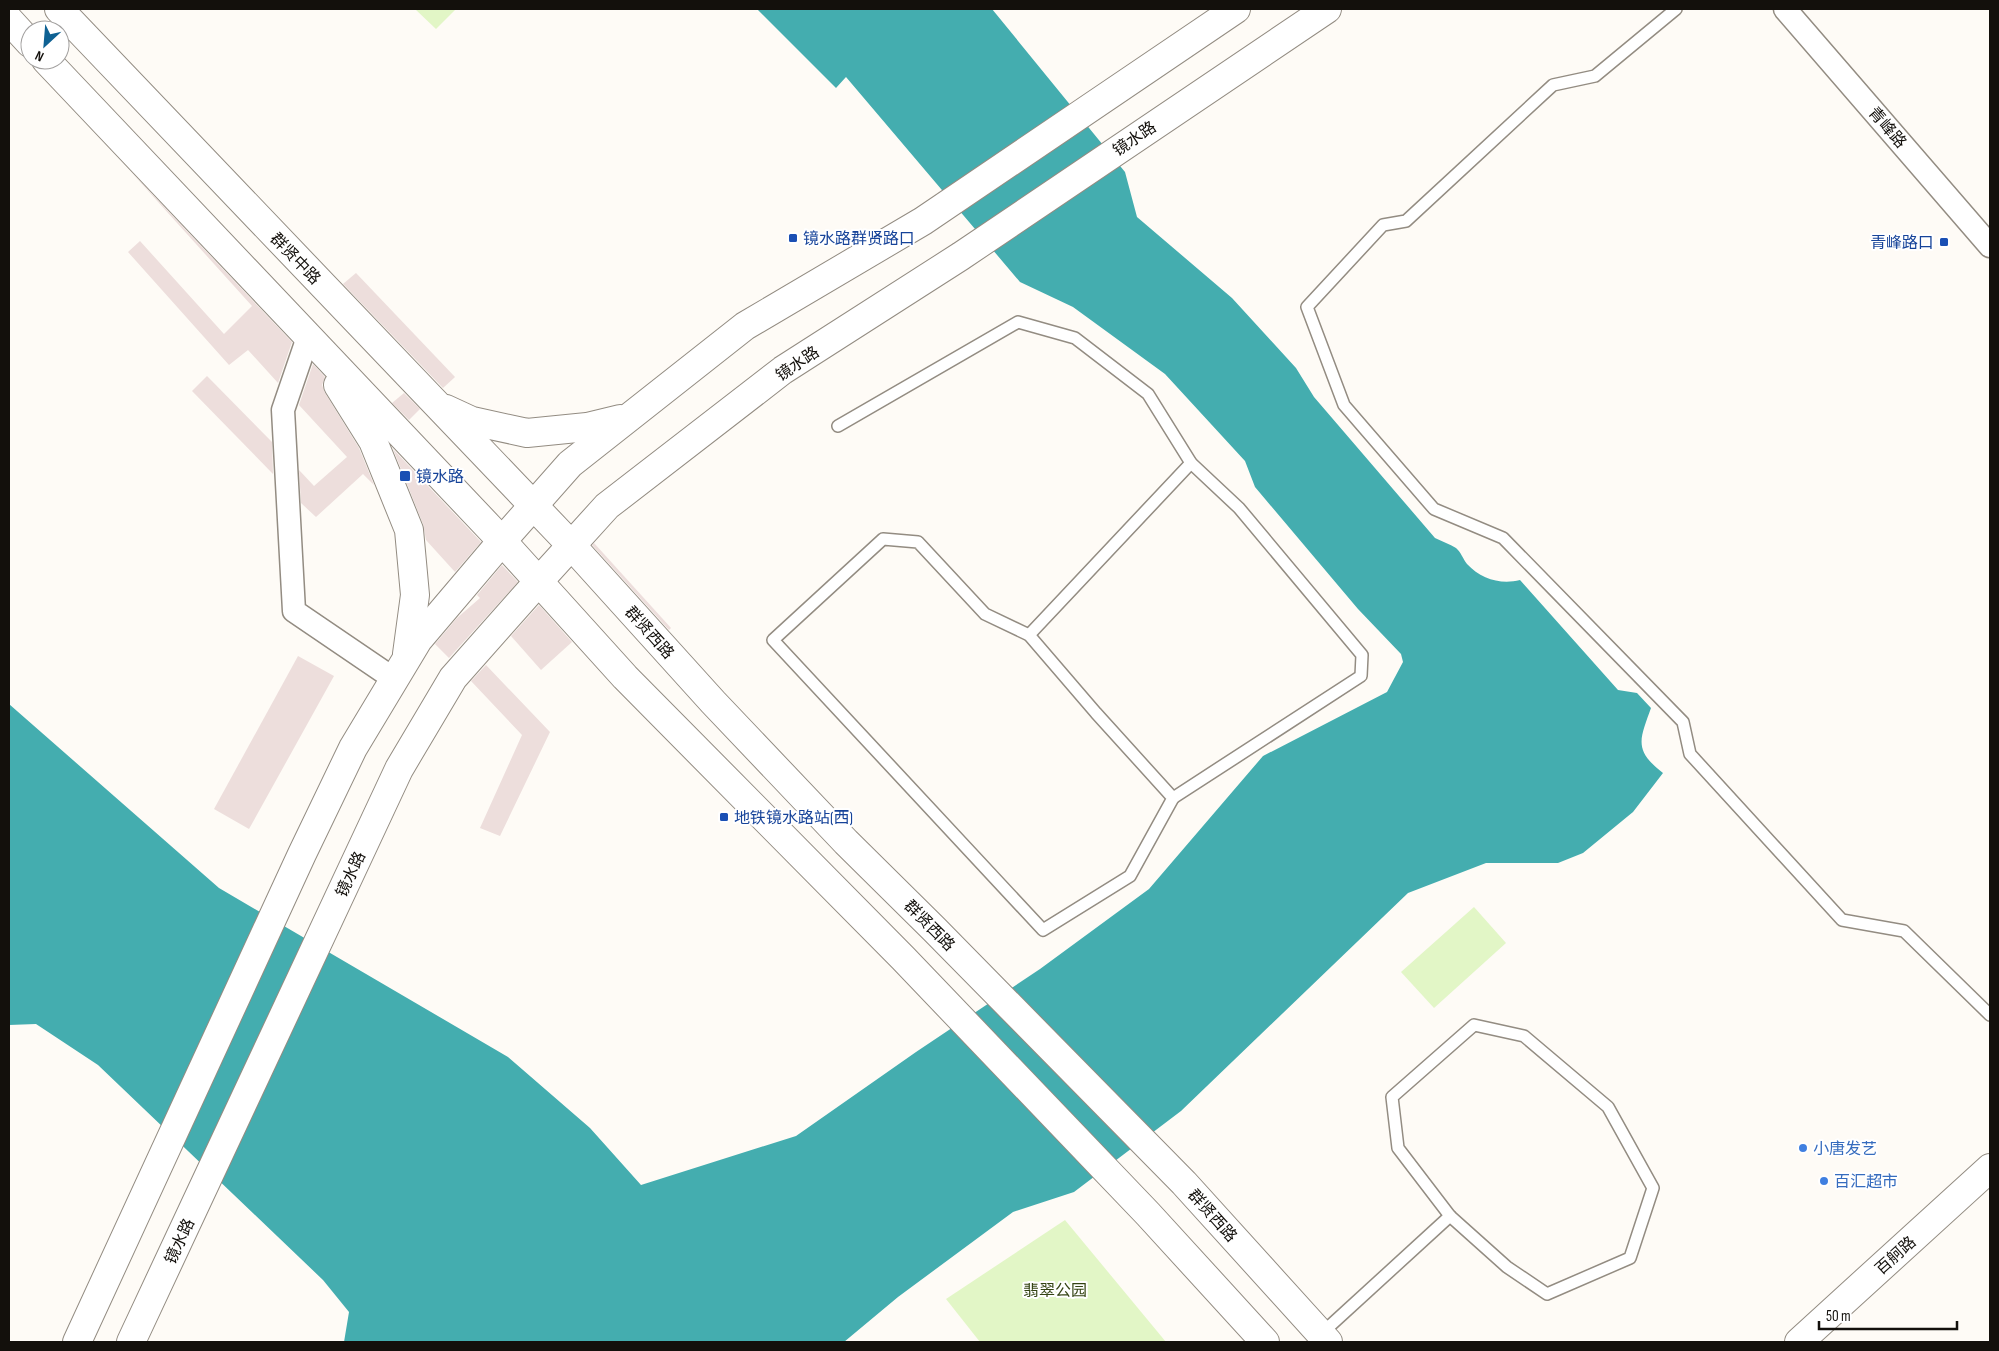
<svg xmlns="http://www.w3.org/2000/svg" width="1999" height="1351" font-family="'Sofia Sans Condensed','Noto Sans SC',sans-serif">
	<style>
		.green { fill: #e2f6c6 }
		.water { fill: #44adaf }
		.building { fill: #eddedc }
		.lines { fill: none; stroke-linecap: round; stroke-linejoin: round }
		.service-casing { stroke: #938c82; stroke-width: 14 }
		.minor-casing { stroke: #938c82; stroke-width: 25 }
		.tertiary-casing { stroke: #938c82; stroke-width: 30 }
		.primary-casing { stroke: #938c82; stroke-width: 30 }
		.service { stroke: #fff; stroke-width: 11 }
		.minor { stroke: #fff; stroke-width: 22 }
		.tertiary { stroke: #fff; stroke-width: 28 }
		.primary { stroke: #fff; stroke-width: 28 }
		.transit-dot { fill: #1a4fb4; stroke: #fff; stroke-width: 2 }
		.shop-dot { fill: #3f7fe0; stroke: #fff; stroke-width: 2 }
		.labels { text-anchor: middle; stroke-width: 4; stroke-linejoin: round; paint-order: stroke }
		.street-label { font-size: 16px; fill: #13100c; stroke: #fff }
		.transit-label { font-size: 16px; fill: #164399; stroke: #fff; text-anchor: start }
		.shop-label { font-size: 16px; fill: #366cbe; stroke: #fff; text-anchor: start }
		.park-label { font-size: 16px; fill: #344413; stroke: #fff }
	</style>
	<rect width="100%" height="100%" fill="#fefbf6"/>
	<g class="green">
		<polygon points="415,9 456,9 436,29"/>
		<polygon points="1474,907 1506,943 1434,1008 1401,972"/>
		<polygon points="1065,1220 1166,1342 980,1342 946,1299"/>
	</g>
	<path class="water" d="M 757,9 L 992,9 L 1125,172 L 1137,217 L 1232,298 L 1296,368 L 1314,397 L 1435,538 C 1441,541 1450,544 1456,548 C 1461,552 1463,559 1467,564 C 1481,579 1501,585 1520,580 L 1618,690 L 1637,693 L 1651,708 C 1640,739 1633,750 1663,773 L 1633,812 L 1583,853 L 1558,863 L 1486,863 L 1408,893 L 1181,1111 L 1074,1192 L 1013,1212 L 898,1297 L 844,1342 L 344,1342 L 349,1312 L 323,1280 L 98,1065 L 36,1024 L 9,1025 L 9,704 L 219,888 L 508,1057 L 590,1128 L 641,1185 L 796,1136 L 916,1052 L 1040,969 L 1149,889 L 1263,756 L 1387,692 L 1403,662 L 1401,654 L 1358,609 L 1255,487 L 1245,461 L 1165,374 L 1073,307 L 1020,282 L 846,77 L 836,88 Z"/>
	<g class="building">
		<polygon points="131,172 292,342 278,383 248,350 229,365 128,252 140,241 224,334 252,306"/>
		<polygon points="356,273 455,377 443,388 343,284"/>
		<polygon points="313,364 325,377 322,385 325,393 359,448 374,485 363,474 316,517 301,503 299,470 314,486 347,457 299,405"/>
		<polygon points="207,376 272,442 273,474 192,391"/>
		<polygon points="404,393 420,409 409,420 392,403"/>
		<polygon points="393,449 481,542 455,572 426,540 423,524"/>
		<polygon points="594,543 671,628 669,630 592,545"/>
		<polygon points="502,565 518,582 449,658 435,644 457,618 480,598 477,595"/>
		<polygon points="539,605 572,642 541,670 511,636"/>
		<polygon points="298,656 334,676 249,829 214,809"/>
		<polygon points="486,665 550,732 500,836 480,828 522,735 471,681"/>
	</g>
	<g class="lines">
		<defs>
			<g id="service">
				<polyline points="1676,9 1595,76 1553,85 1406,221 1383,225 1307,307 1344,405 1434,509 1503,538 1683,722 1690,754 1842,920 1904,931 1990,1015"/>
				<polyline points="838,426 1018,322 1075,338 1148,394 1191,463 1239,508 1362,655 1361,676 1173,798"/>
				<polygon points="883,539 918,542 985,614 1029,635 1096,713 1173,798 1130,876 1043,930 773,640"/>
				<polyline points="1029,635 1191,463"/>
				<polygon points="1474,1025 1524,1036 1608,1107 1653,1188 1630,1258 1547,1294 1507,1267 1450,1216 1398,1148 1392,1097"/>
				<polyline points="1321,1334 1450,1216"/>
			</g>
			<g id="minor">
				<polyline points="1785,9 1990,246"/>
				<polyline points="308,337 283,410 294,611 394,679"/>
			</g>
			<polyline id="tertiary" points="1799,1342 1990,1168"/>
			<g id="primary">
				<polyline points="59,9 572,546 713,702 846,842 934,929 1184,1183 1328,1342"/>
				<polyline points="9,20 30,43"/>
				<polyline points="46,60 502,541 625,677 903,958 1148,1214 1265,1342"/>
				<polyline points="338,385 373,441 409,530 415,595 407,654"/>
				<polyline points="446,409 472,421 527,433 587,427 620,419"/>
				<polyline points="77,1342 302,854 353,748 418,640 502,541 570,464 745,326 923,221 1236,9"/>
				<polyline points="131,1342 399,769 453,678 539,581 607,506 783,370 961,256 1327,9"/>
			</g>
		</defs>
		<use href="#service" class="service-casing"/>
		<use href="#minor" class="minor-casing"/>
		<use href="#tertiary" class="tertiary-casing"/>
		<use href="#primary" class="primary-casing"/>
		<use href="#service" class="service"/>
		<use href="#minor" class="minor"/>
		<use href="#tertiary" class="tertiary"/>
		<use href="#primary" class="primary"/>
	</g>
	<g class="transit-dot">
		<rect x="788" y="233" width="10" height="10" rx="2.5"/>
		<rect x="1939" y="237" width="10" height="10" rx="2.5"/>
		<rect x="399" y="470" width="12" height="12" rx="2.5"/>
		<rect x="719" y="812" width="10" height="10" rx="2.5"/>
	</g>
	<g class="shop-dot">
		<circle cx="1803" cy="1148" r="5"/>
		<circle cx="1824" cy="1181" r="5"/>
	</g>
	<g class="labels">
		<g class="street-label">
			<text transform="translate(1888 127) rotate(49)" y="6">青峰路</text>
			<text transform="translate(1134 138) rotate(-34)" y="6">镜水路</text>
			<text transform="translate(296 258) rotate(46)" y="6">群贤中路</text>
			<text transform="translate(797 363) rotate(-34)" y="6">镜水路</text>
			<text transform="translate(650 632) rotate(48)" y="6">群贤西路</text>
			<text transform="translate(350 874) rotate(-65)" y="6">镜水路</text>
			<text transform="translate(930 925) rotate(45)" y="6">群贤西路</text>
			<text transform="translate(1213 1215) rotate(48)" y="6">群贤西路</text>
			<text transform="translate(179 1241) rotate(-65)" y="6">镜水路</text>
			<text transform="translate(1895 1255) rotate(-42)" y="6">百舸路</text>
		</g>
		<g class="transit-label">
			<text x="803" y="244">镜水路群贤路口</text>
			<text x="1934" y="248" text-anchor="end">青峰路口</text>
			<text x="416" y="482">镜水路</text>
			<text x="734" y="823">地铁镜水路站(西)</text>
		</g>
		<g class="shop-label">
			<text x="1813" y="1154">小唐发艺</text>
			<text x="1834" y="1187">百汇超市</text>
		</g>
		<g class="park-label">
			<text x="1055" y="1296">翡翠公园</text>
		</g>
	</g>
	<rect width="1999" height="1351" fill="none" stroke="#13100c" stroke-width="20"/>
	<g transform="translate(45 45) rotate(206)"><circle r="24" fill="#ffffff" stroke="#a19f9e"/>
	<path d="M0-4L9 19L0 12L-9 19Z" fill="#0e6193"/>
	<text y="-8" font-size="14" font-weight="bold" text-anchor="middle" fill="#13100c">N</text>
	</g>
	<path d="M1819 1321v8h138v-8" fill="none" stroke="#13100c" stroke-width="2.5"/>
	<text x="1826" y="1321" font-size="15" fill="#13100c" stroke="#ffffff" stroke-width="4" paint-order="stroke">50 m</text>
</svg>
